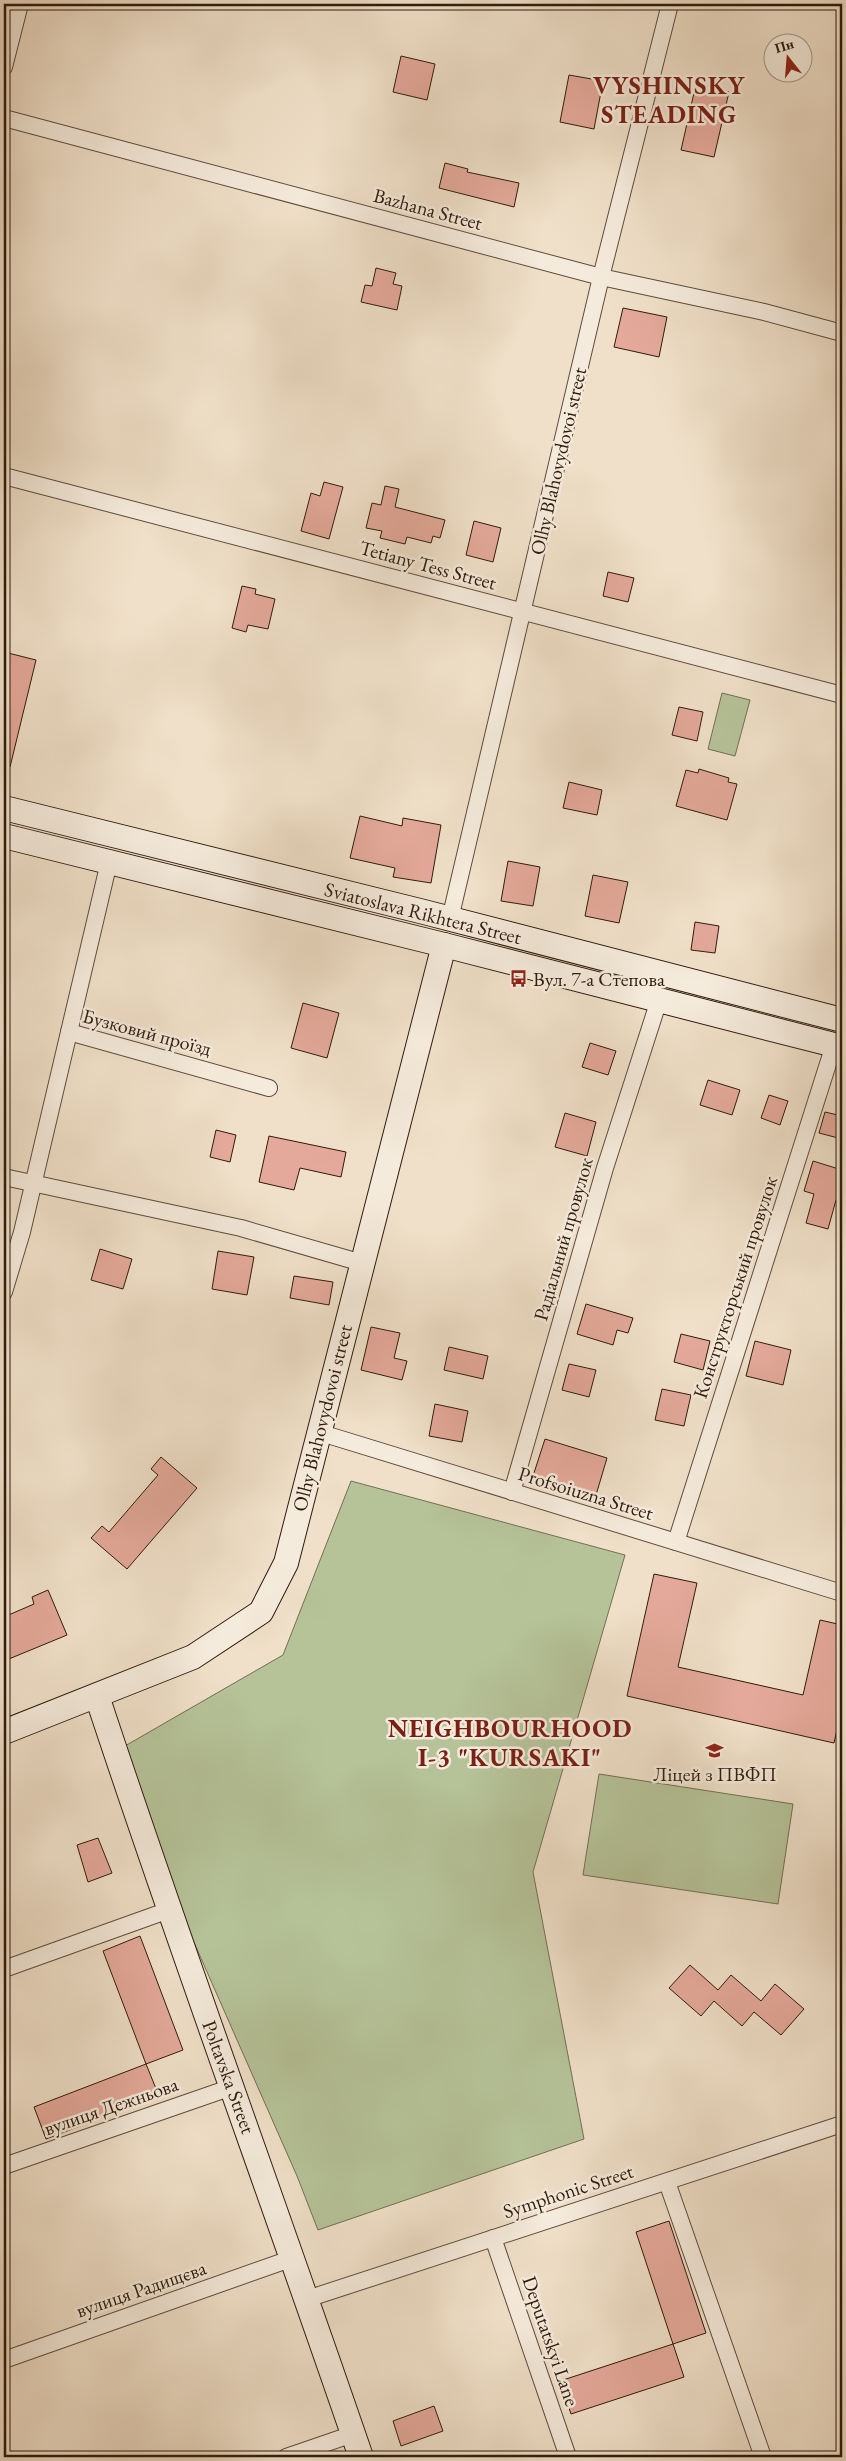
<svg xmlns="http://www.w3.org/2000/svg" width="846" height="2461" font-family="'EB Garamond',serif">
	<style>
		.green { fill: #b6c399; stroke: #726f52 }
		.building { fill: #e4a99a; stroke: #2f1b0c }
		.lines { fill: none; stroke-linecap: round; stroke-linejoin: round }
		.street-casing { stroke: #5f4c3b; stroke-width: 18 }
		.secondary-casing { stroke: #2f1b0c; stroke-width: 26 }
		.street { stroke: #f5ebdc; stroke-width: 16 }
		.secondary { stroke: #f5ebdc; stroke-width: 24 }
		.labels { text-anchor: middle; stroke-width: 5; stroke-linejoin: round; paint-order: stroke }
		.street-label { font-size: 20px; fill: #2f1b0c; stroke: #f5ebdc }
		.poi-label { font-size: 20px; fill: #2f1b0c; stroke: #f5ebdc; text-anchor: start }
		.district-label { font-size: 25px; font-weight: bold; letter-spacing: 1px; fill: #7a1f14; stroke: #f5ebdc }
	</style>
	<rect width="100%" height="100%" fill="#f0e0c9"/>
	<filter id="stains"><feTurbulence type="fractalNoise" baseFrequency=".004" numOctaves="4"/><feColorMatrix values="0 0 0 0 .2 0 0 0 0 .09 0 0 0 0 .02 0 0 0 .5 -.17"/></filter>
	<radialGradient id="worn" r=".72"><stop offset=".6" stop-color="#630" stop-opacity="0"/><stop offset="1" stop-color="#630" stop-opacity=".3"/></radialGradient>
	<g class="green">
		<polygon points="722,693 750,700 735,756 708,749"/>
		<polygon points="351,1481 625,1555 533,1872 584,2139 318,2230 297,2176 111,1754 283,1655"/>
		<polygon points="599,1774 793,1804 778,1904 583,1875"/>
	</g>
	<g class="building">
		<polygon points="401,56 435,64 427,100 393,92"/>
		<polygon points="569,75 603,81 594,129 560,122"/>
		<polygon points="696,84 729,92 714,157 681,150"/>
		<polygon points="445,163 468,169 467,172 519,183 514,207 439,188"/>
		<polygon points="376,268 396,273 393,284 402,286 397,310 361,302 365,285 372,286"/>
		<polygon points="623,308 667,317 659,357 614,347"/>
		<polygon points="324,482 343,487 329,539 301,531 311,493 320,496"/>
		<polygon points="385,486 399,489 395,507 445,520 440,538 433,536 431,543 407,537 405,544 380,538 382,531 366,528 372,503 381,505"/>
		<polygon points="474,521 501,528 493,562 466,555"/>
		<polygon points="608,572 634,578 628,602 603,596"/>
		<polygon points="242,586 256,589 255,594 275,599 268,629 248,625 246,632 232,628"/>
		<polygon points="4,652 36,660 10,767 4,766"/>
		<polygon points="679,707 703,712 697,741 672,735"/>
		<polygon points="699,769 729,778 728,782 737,784 727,820 676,806 686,770 698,773"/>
		<polygon points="569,782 602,790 597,815 563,808"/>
		<polygon points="360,816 402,826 403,818 441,825 431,883 393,877 395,868 350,858"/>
		<polygon points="508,861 540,867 533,906 501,901"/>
		<polygon points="593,875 628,882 619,923 585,916"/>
		<polygon points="695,922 719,926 715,953 691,950"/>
		<polygon points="303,1003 339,1013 327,1058 291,1048"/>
		<polygon points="590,1043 616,1051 608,1075 582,1067"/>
		<polygon points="708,1080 740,1090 732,1115 700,1105"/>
		<polygon points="769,1095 788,1101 780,1125 761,1118"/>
		<polygon points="825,1112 842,1116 842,1139 819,1133"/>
		<polygon points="565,1113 596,1122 587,1156 555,1147"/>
		<polygon points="216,1130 236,1135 230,1162 210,1157"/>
		<polygon points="269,1136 346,1152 341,1177 300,1168 294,1190 259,1182"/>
		<polygon points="813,1161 842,1170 842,1188 838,1201 836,1200 828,1229 806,1223 814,1194 804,1191"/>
		<polygon points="100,1249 132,1259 123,1289 91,1280"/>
		<polygon points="218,1251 254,1257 247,1295 212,1289"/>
		<polygon points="294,1276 333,1282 329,1305 290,1298"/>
		<polygon points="586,1304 633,1318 628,1333 617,1330 613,1345 577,1334"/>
		<polygon points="371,1327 400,1333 394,1358 407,1361 402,1380 361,1370"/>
		<polygon points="681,1334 710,1341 703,1370 674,1362"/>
		<polygon points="755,1341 791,1350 783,1385 746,1376"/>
		<polygon points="449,1347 488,1356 483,1379 444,1370"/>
		<polygon points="569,1364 596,1370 589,1397 562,1390"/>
		<polygon points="662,1389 691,1395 684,1426 655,1420"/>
		<polygon points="435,1404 468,1411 462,1442 429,1436"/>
		<polygon points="545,1439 607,1458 596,1495 533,1476"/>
		<polygon points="161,1457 197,1488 127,1569 91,1538 102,1526 109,1532 158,1475 151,1469"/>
		<polygon points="654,1574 697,1583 678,1667 803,1695 820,1620 842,1625 842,1708 834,1743 627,1696"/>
		<polygon points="48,1590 67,1635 4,1661 4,1617 34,1604 32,1597"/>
		<polygon points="98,1838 112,1873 88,1882 77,1845"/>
		<polygon points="140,1936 183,2050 146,2064 103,1951"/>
		<polygon points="690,1965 718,1990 731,1975 761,2001 775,1984 804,2009 781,2035 754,2012 742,2026 714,2001 701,2016 669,1988"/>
		<polygon points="146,2064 159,2096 46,2139 34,2107"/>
		<polygon points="669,2221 706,2333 673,2344 636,2232"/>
		<polygon points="673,2344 684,2377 571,2414 560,2381"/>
		<polygon points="434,2406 443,2431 401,2446 393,2421"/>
	</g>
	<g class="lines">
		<defs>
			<g id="street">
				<polyline points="4,67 20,4"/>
				<polyline points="4,118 601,277 764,312 842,333"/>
				<polyline points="4,476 842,695"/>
				<polyline points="450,919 601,277 670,4"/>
				<polyline points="69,1032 109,862"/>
				<polyline points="4,1177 241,1228 362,1263"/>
				<polyline points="4,1292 22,1232 69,1032 269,1088"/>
				<polyline points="318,1432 842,1593"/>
				<polyline points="512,1492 605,1168 659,1000"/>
				<polyline points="676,1542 834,1045"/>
				<polyline points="4,1969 169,1910"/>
				<polyline points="4,2166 232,2087"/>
				<polyline points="667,2182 763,2457"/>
				<polyline points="493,2238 568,2457"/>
				<polyline points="307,2299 842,2124"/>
				<polyline points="4,2360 293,2258"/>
				<polyline points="286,2457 353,2434"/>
			</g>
			<g id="secondary">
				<polyline points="4,808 424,912 842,1020"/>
				<polyline points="4,836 444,945 842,1047"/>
				<path d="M 97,1696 C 181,1951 274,2203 361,2457"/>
				<polyline points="4,1732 193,1657 261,1612 286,1563 444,945"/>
			</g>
		</defs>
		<use href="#street" class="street-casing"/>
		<use href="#secondary" class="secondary-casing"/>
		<use href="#street" class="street"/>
		<use href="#secondary" class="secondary"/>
	</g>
	<defs>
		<symbol id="bus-bare" viewBox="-9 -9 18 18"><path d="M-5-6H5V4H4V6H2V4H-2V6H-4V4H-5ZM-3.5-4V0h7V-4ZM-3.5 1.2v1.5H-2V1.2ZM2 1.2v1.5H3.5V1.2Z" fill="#8f2418" stroke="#f5ebdc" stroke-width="2.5" paint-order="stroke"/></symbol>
		<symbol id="school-bare" viewBox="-9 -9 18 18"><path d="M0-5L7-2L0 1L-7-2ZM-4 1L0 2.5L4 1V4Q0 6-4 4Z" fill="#8f2418" stroke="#f5ebdc" stroke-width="2.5" paint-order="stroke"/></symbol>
	</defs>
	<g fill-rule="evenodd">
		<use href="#bus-bare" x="506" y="966" width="25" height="25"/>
		<use href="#school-bare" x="702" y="1738" width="25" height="25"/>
	</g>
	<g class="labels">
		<g class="street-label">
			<text transform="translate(428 209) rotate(15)" y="7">Bazhana Street</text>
			<text transform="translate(558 461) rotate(-77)" y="7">Olhy Blahovydovoi street</text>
			<text transform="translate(428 565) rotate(15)" y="7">Tetiany Tess Street</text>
			<text transform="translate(423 913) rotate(14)" y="7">Sviatoslava Rikhtera Street</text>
			<text transform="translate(147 1032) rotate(15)" y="7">Бузковий проїзд</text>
			<text transform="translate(563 1239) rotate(-74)" y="7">Радіальний провулок</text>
			<text transform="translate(735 1287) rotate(-72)" y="7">Конструкторський провулок</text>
			<text transform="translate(322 1418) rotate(-76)" y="7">Olhy Blahovydovoi street</text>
			<text transform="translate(586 1493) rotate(17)" y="7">Profsoiuzna Street</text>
			<text transform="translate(229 2077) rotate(70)" y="7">Poltavska Street</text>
			<text transform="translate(111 2106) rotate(-19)" y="7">вулиця Дежньова</text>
			<text transform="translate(568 2191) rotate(-18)" y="7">Symphonic Street</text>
			<text transform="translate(141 2289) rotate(-19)" y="7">вулиця Радищєва</text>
			<text transform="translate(551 2341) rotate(71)" y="7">Deputatskyi Lane</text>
		</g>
		<g class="poi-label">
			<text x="533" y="986">Вул. 7-а Степова</text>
			<text x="715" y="1781" text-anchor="middle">Ліцей з ПВФП</text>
		</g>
		<g class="district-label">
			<text x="669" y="94">VYSHINSKY<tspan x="669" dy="29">STEADING</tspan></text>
			<text x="510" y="1737">NEIGHBOURHOOD<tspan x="510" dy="29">I-3 "KURSAKI"</tspan></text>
		</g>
	</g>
	<rect width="846" height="2461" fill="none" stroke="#f0e0c9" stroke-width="20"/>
	<rect x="5" y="5" width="836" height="2451" fill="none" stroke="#2f1b0c" stroke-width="2.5"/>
	<rect x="10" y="10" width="826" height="2441" fill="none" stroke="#2f1b0c"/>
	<g transform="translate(788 58) rotate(343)"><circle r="24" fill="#f5ebdc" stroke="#a69889"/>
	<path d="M0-4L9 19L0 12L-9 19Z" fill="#8f2418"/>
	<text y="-8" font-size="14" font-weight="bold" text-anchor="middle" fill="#2f1b0c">Пн</text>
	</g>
	<rect width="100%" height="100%" filter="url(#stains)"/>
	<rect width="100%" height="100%" fill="url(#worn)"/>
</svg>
